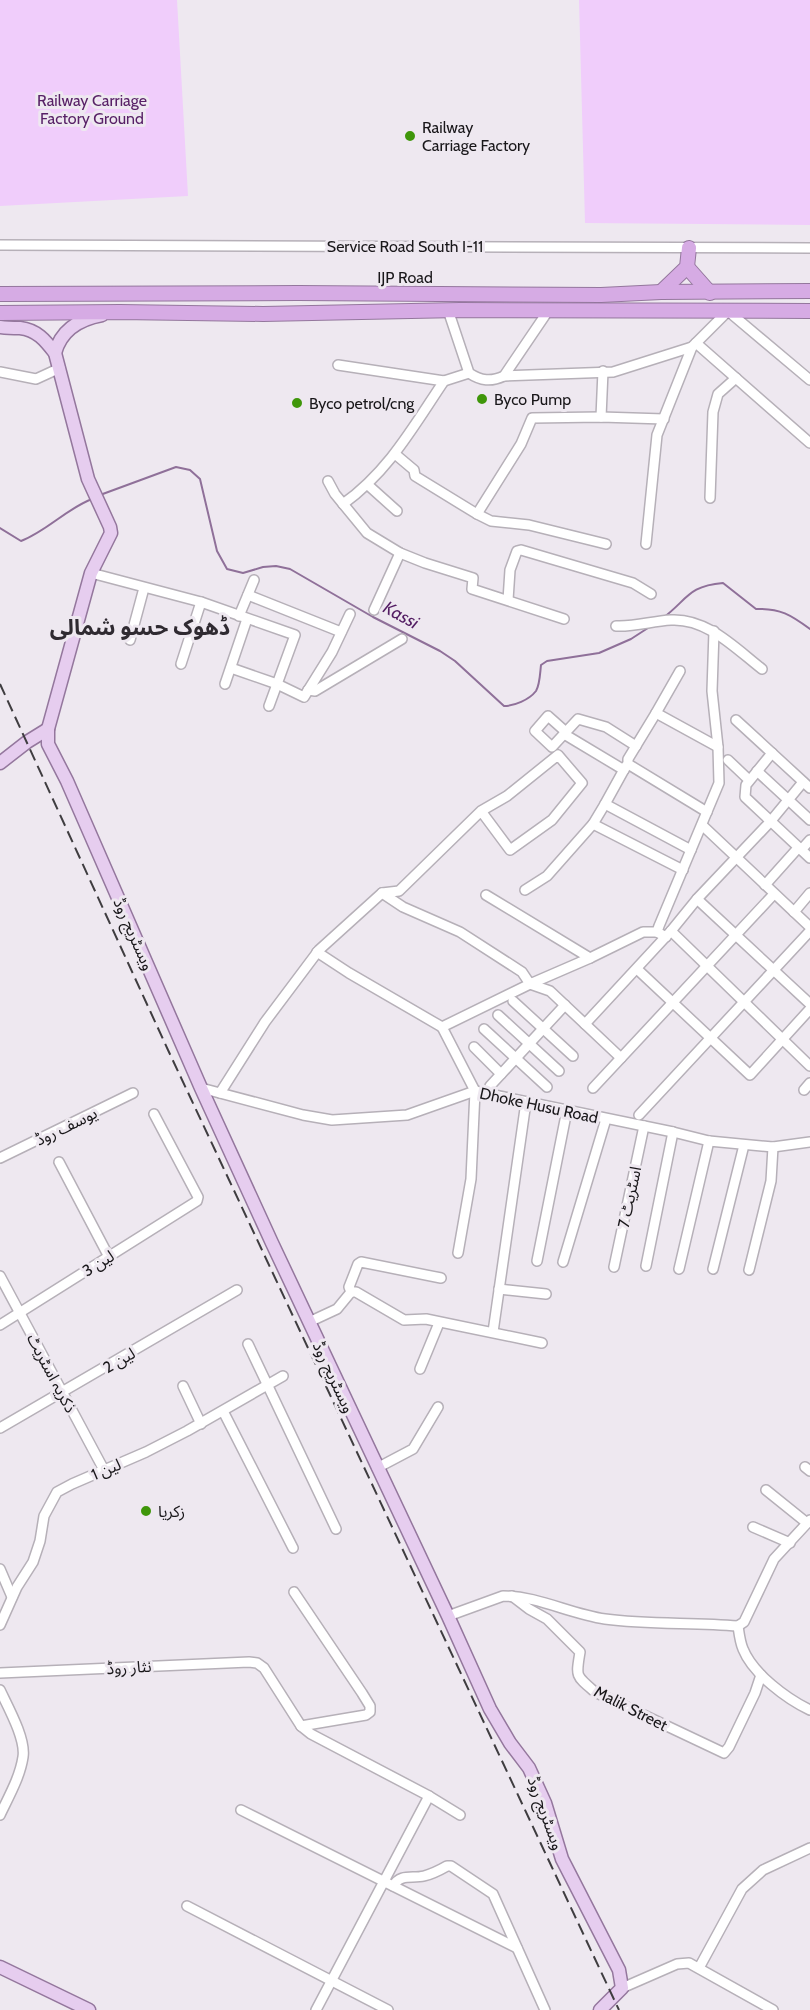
<svg xmlns="http://www.w3.org/2000/svg" width="810" height="2010" font-family="Cabin,'Noto Sans Arabic',sans-serif">
	<style>
		.green { fill: #f0cdfb }
		.lines { fill: none; stroke-linecap: round; stroke-linejoin: round }
		.stream { stroke: #8f7099; stroke-width: 2 }
		.minor-casing { stroke: #b6b0b8; stroke-width: 12 }
		.major-casing { stroke: #94779d; stroke-width: 15 }
		.highway-casing { stroke: #94779d; stroke-width: 16 }
		.minor { stroke: #fff; stroke-width: 9 }
		.major { stroke: #e6cdef; stroke-width: 12 }
		.highway { stroke: #d6abe4; stroke-width: 14 }
		.rail { stroke: #3f3d40; stroke-width: 2; stroke-dasharray: 12 6; stroke-linecap: butt }
		.poi-dot { fill: #3f960a; stroke: #eee8f0; stroke-width: 2 }
		.labels { text-anchor: middle; stroke-width: 6; stroke-linejoin: round; paint-order: stroke }
		.park-label { font-size: 16px; fill: #582167; stroke: #eee8f0 }
		.poi-label { font-size: 16px; fill: #19171a; stroke: #eee8f0; text-anchor: start }
		.street-label { font-size: 16px; fill: #19171a; stroke: #eee8f0 }
		.water-label { font-size: 18px; font-style: italic; fill: #531d63; stroke: #eee8f0 }
		.district-label { font-size: 22px; font-weight: bold; fill: #2f2a31; stroke: #eee8f0 }
	</style>
	<rect width="100%" height="100%" fill="#eee8f0"/>
	<g class="green">
		<polygon points="0,0 177,0 188,196 0,206"/>
		<polygon points="579,0 810,0 810,225 585,223"/>
	</g>
	<g class="lines">
		<g class="stream">
			<path d="M 100,495 L 176,467 L 190,470 L 200,479 L 217,551 L 227,569 L 243,573 L 263,567 L 276,566 L 290,569 L 373,617 L 440,651 L 455,661 L 504,706 C 514,706 529,700 536,691 C 540,684 540,673 541,665 L 547,661 L 599,653 L 631,639 L 651,626"/>
			<path d="M 0,528 L 21,541 C 47,531 66,509 92,499"/>
			<path d="M 663,618 C 688,599 688,586 723,583 L 756,609 C 780,608 791,615 810,629"/>
		</g>
		<defs>
			<g id="minor">
				<polyline points="0,245 810,248"/>
				<path d="M 448,310 L 469,373 C 481,381 491,382 504,376 L 548,311"/>
				<polyline points="696,343 810,443"/>
				<polyline points="338,365 444,381 469,373"/>
				<polyline points="0,372 36,379 60,368"/>
				<polyline points="504,376 613,372 692,347 728,311 810,380"/>
				<polyline points="601,417 603,371"/>
				<polyline points="395,454 414,470 415,476 477,514"/>
				<polyline points="328,481 335,494 367,533 400,553 425,563 473,578 472,589 564,619"/>
				<polyline points="368,485 397,511"/>
				<polyline points="710,498 713,412 718,394 736,378"/>
				<path d="M 343,504 C 389,471 413,427 444,381"/>
				<polyline points="606,544 529,525 491,521 477,514 521,444 532,418 601,417 664,419"/>
				<polyline points="646,544 657,435 692,347"/>
				<polyline points="91,573 201,602 295,635 269,706"/>
				<polyline points="248,595 341,632"/>
				<polyline points="508,600 510,570 517,551 521,550 633,583 651,594"/>
				<polyline points="374,610 400,553"/>
				<polyline points="239,616 254,580"/>
				<path d="M 616,626 C 635,627 652,621 671,620 C 707,618 735,648 762,669"/>
				<polyline points="130,640 144,588"/>
				<polyline points="181,664 201,602"/>
				<polyline points="231,668 277,684 304,697 332,652 350,614"/>
				<polyline points="680,671 656,713 718,747"/>
				<polyline points="225,684 247,619"/>
				<polyline points="308,690 315,691 402,639"/>
				<polyline points="656,713 628,759 628,764 707,812"/>
				<polyline points="736,720 810,788"/>
				<polyline points="564,734 552,747 535,731 548,716 566,732"/>
				<polyline points="772,753 746,785 745,797 810,858"/>
				<polyline points="728,760 749,780"/>
				<polyline points="626,766 605,804 691,850"/>
				<polyline points="624,770 564,734 578,719 606,727 636,746"/>
				<polyline points="757,771 810,820"/>
				<polyline points="605,804 593,824 683,870"/>
				<polyline points="702,825 810,927"/>
				<polyline points="801,850 810,840"/>
				<polyline points="765,885 798,848"/>
				<polyline points="525,890 547,876 593,824"/>
				<polyline points="382,893 403,907 460,932 522,972 530,984 590,958"/>
				<polyline points="486,895 590,958 643,932 657,932"/>
				<polyline points="697,899 810,1004"/>
				<polyline points="794,912 810,893"/>
				<polyline points="671,931 810,1066"/>
				<polyline points="666,937 657,932 659,926 719,783 718,747 712,691 714,631"/>
				<polyline points="317,952 349,973 442,1027"/>
				<polyline points="637,969 750,1075 810,1009"/>
				<polyline points="513,1001 573,1056"/>
				<polyline points="498,1015 559,1071"/>
				<polyline points="585,1024 671,931 697,899 770,822 803,782"/>
				<polyline points="484,1029 547,1087"/>
				<polyline points="474,1047 501,1074"/>
				<polyline points="490,1086 565,1005"/>
				<polyline points="201,1088 303,1115 332,1120 407,1115 475,1091 673,1132 709,1141 773,1147 810,1142"/>
				<polyline points="593,1088 774,894"/>
				<polyline points="804,1090 810,1083"/>
				<polyline points="220,1093 265,1022 319,950 382,893 399,891 481,811 507,796 558,755 582,783 552,820 510,850 481,811"/>
				<polyline points="639,1115 810,931"/>
				<polyline points="0,1158 133,1093"/>
				<polyline points="59,1162 109,1257"/>
				<polyline points="458,1253 471,1179 475,1091 442,1027 530,984 550,991 621,1058"/>
				<polyline points="537,1261 567,1110"/>
				<polyline points="563,1262 606,1119"/>
				<polyline points="646,1266 673,1132"/>
				<polyline points="614,1267 644,1126"/>
				<polyline points="679,1269 709,1141"/>
				<polyline points="713,1269 744,1145"/>
				<polyline points="749,1270 771,1181 773,1147"/>
				<polyline points="0,1276 104,1470"/>
				<polyline points="499,1289 546,1294"/>
				<polyline points="351,1292 356,1292 404,1320 426,1319 542,1343"/>
				<polyline points="309,1322 337,1309 351,1292 349,1287 358,1264 361,1262 441,1278"/>
				<polyline points="0,1325 197,1201 198,1197 154,1114"/>
				<polyline points="493,1332 526,1102"/>
				<polyline points="248,1344 336,1529"/>
				<polyline points="420,1369 439,1323"/>
				<polyline points="183,1386 201,1424"/>
				<polyline points="223,1411 293,1548"/>
				<polyline points="0,1428 237,1290"/>
				<polyline points="805,1467 810,1471"/>
				<polyline points="377,1468 413,1449 438,1407"/>
				<polyline points="766,1490 807,1523"/>
				<polyline points="753,1527 790,1543"/>
				<polyline points="0,1569 12,1597"/>
				<polyline points="294,1592 362,1693 370,1706 370,1712 366,1715 301,1726"/>
				<path d="M 512,1596 L 529,1609 L 547,1619 L 580,1652 C 576,1677 575,1675 595,1692 L 724,1753 L 729,1747 L 755,1693 L 761,1675"/>
				<path d="M 448,1616 L 503,1596 C 538,1596 570,1614 605,1619 C 649,1625 693,1622 738,1626 L 744,1622 L 774,1559 L 810,1520"/>
				<polyline points="0,1625 17,1587 33,1562 40,1541 44,1516 57,1492 72,1484 146,1452 187,1431 283,1376"/>
				<path d="M 738,1626 C 739,1633 740,1642 743,1649 C 753,1674 787,1699 810,1710"/>
				<polyline points="0,1673 249,1662 257,1663 264,1668 301,1726 311,1734 429,1796 460,1815"/>
				<path d="M 0,1690 C 8,1707 26,1739 23,1757 C 20,1777 9,1796 0,1815"/>
				<polyline points="241,1810 517,1948"/>
				<path d="M 393,1886 C 401,1873 412,1879 424,1876 C 432,1874 440,1870 447,1866 L 451,1866 L 493,1894 L 545,2010"/>
				<polyline points="187,1906 388,2010"/>
				<polyline points="699,1968 742,1889 763,1870 810,1848"/>
				<polyline points="622,1988 677,1964 689,1963 773,2010"/>
				<polyline points="316,2010 429,1796"/>
			</g>
			<g id="major">
				<path d="M 0,327 C 7,328 13,328 20,328 C 37,330 45,340 55,353 L 88,479 L 110,527 L 111,533 L 91,573 L 48,729 L 48,744 L 67,781 L 201,1088 L 272,1243 L 448,1616 L 490,1709 L 510,1743 L 529,1768 L 545,1803 L 562,1859 L 619,1970 L 622,1988 L 600,2010"/>
				<path d="M 55,353 C 61,330 80,319 102,315"/>
				<polyline points="0,763 27,742 48,729"/>
				<polyline points="0,1967 89,2010"/>
			</g>
			<g id="highway">
				<polyline points="687,267 710,293"/>
				<polyline points="661,292 687,267 689,248"/>
				<polyline points="0,294 298,293 601,295 661,292 810,291"/>
				<polyline points="0,313 120,312 263,314 460,310 810,311"/>
			</g>
		</defs>
		<use href="#minor" class="minor-casing"/>
		<use href="#major" class="major-casing"/>
		<use href="#highway" class="highway-casing"/>
		<use href="#minor" class="minor"/>
		<use href="#major" class="major"/>
		<use href="#highway" class="highway"/>
		<polyline class="rail" points="0,684 168,1050 619,2010"/>
	</g>
	<g class="poi-dot">
		<circle cx="410" cy="136" r="6"/>
		<circle cx="482" cy="399" r="6"/>
		<circle cx="297" cy="403" r="6"/>
		<circle cx="146" cy="1511" r="6"/>
	</g>
	<g class="labels">
		<g class="park-label">
			<text x="92" y="106">Railway Carriage<tspan x="92" dy="18">Factory Ground</tspan></text>
		</g>
		<g class="poi-label">
			<text x="422" y="133">Railway<tspan x="422" dy="18">Carriage Factory</tspan></text>
			<text x="494" y="405">Byco Pump</text>
			<text x="309" y="409">Byco petrol/cng</text>
			<text x="158" y="1517">زکریا</text>
		</g>
		<g class="street-label">
			<text x="405" y="252">Service Road South I-11</text>
			<text x="405" y="283">IJP Road</text>
			<text transform="translate(134 934) rotate(66)" y="6">ویسٹریج روڈ</text>
			<text transform="translate(539 1105) rotate(12)" y="6">Dhoke Husu Road</text>
			<text transform="translate(66 1126) rotate(-26)" y="6">یوسف روڈ</text>
			<text transform="translate(629 1197) rotate(-78)" y="6">اسٹریٹ 7</text>
			<text transform="translate(98 1263) rotate(-32)" y="6">لین 3</text>
			<text transform="translate(119 1360) rotate(-30)" y="6">لین 2</text>
			<text transform="translate(52 1373) rotate(62)" y="6">ذکریہ اسٹریٹ</text>
			<text transform="translate(334 1377) rotate(65)" y="6">ویسٹریج روڈ</text>
			<text transform="translate(106 1469) rotate(-23)" y="6">لین 1</text>
			<text transform="translate(129 1667) rotate(-3)" y="6">نثار روڈ</text>
			<text transform="translate(631 1708) rotate(27)" y="6">Malik Street</text>
			<text transform="translate(546 1813) rotate(70)" y="6">ویسٹریج روڈ</text>
		</g>
		<g class="water-label">
			<text transform="translate(401 615) rotate(29)" y="6">Kassi</text>
		</g>
		<g class="district-label">
			<text x="140" y="635">ڈھوک حسو شمالی</text>
		</g>
	</g>
</svg>
